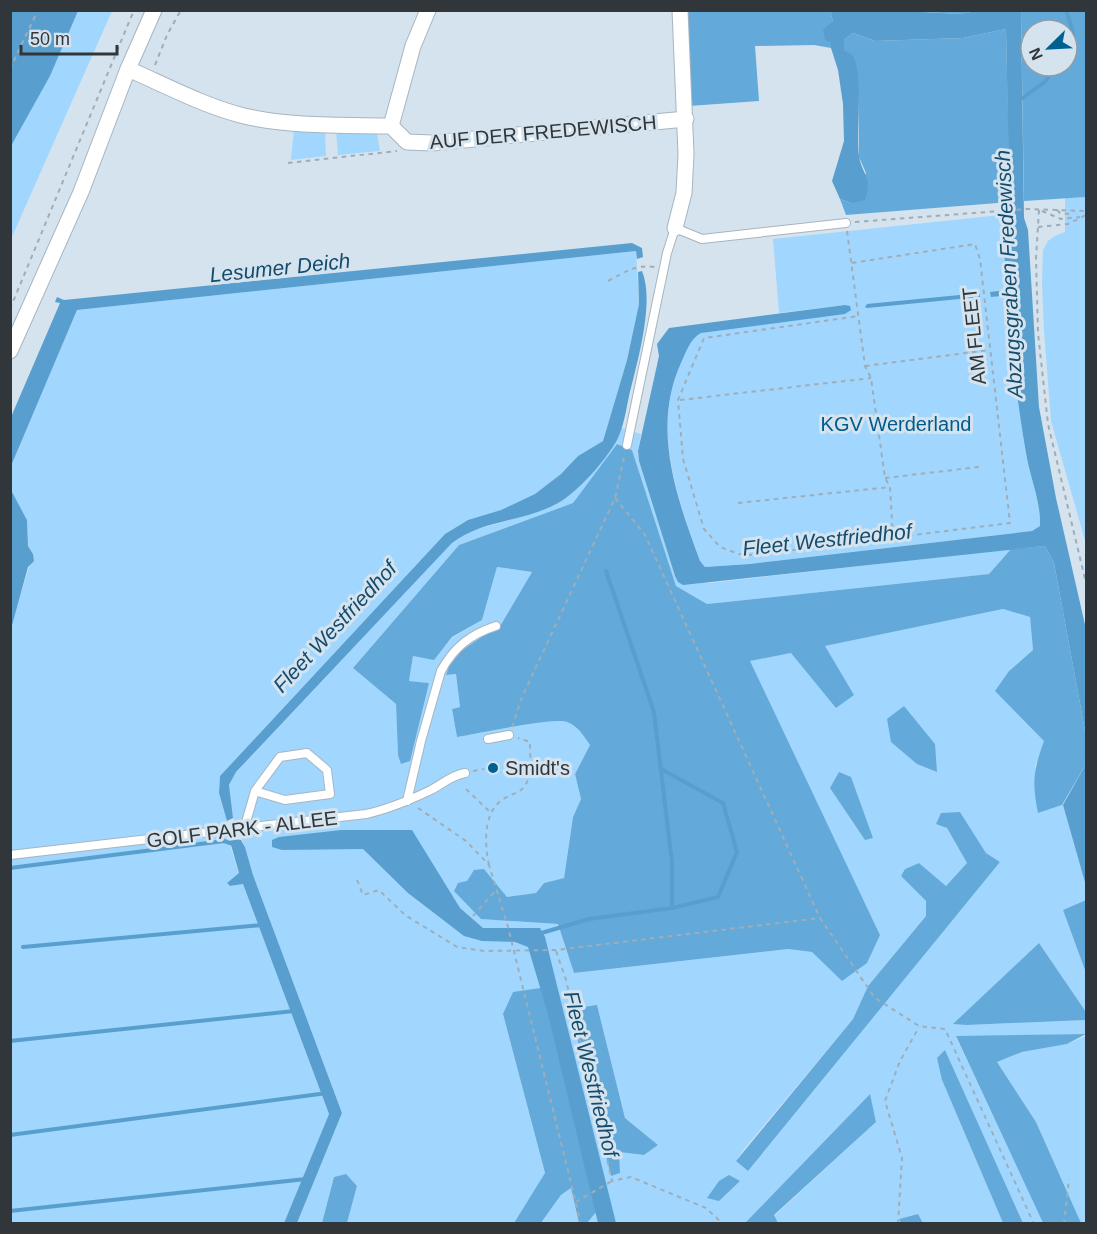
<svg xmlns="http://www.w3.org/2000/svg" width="1097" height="1234" font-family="Arial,sans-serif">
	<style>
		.green { fill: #a1d7fe; fill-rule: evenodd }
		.forest { fill: #63aada; fill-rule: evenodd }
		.water { fill: #589fcf }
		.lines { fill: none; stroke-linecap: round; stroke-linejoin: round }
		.stream { stroke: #589fcf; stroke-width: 4 }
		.service-casing { stroke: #a7b5c0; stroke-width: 10 }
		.minor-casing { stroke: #a7b5c0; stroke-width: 17 }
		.path { stroke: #a1adb6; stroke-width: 2; stroke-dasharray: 4.5 4.5; stroke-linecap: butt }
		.service { stroke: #fff; stroke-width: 8 }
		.minor { stroke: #fff; stroke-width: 15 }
		.poi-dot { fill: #006191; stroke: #d4e3ee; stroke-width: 2 }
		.labels { text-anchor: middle; stroke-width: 6; stroke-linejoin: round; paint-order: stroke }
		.street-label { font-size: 20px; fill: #30363a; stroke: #d4e3ee }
		.park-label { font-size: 20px; fill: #005c8a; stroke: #d4e3ee }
		.poi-label { font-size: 20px; fill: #30363a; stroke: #d4e3ee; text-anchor: start }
		.water-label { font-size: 21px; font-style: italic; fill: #154c6d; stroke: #d4e3ee }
	</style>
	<rect width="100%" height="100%" fill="#d4e3ee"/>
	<g class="green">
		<polygon points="78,11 112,11 11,239 11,146 50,76"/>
		<polygon points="294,129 325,129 326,156 291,160"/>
		<polygon points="336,130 377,133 380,151 338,155"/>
		<polygon points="1086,197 1086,544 1051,421 1044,331 1042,284 1043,250 1048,241 1055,236 1065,232 1065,198"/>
		<path d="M 1010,214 L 1010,232 L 1004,243 L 1006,288 L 991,292 L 991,297 L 1003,296 L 1007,300 C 1012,352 1017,402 1026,453 C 1030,478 1041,501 1040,526 L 1032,531 L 750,564 L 705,567 L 700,561 C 678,498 651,429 681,363 C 686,352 690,339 701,333 L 845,305 L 779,313 L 773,239 Z"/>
		<polygon points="636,251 639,304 627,360 603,441 578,456 561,474 535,494 501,510 468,520 445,534 220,776 219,793 227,821 230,845 239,874 227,883 230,886 243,884 329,1114 284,1223 11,1224 10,629 33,554 28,546 27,520 11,490 11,466 77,310"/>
		<path d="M 621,428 L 641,434 L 638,451 L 639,461 L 675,576 L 709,583 L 1011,549 L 1045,546 L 1054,563 L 1086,736 L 1054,563 L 1045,546 L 1011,549 L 989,574 L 707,604 L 676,586 L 632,450 L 617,444 L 573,503 L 459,545 L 353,668 L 396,704 L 398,755 L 429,683 L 409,681 L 413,656 L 434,659 L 452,638 L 482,620 L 497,567 L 532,572 L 499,628 L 483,636 L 461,651 L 449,666 L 446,675 L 456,674 L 460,707 L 452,709 L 457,737 C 476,734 555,717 567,722 C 578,727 584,735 590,745 L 575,774 L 581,799 L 573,817 L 564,878 L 544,883 L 536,893 L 507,897 L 484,869 L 482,919 L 558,924 L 574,973 L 788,949 L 812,952 L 880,935 L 749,661 L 791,653 L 853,695 L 824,646 L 1003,609 L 1030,617 L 1033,650 L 1009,671 L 1045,741 L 1035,766 L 1038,813 L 1062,805 L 1086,764 L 1063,805 L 1086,886 L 1086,900 L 1063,910 L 1086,973 L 1086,1012 L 1039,943 L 967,1025 L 1086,1020 L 1086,1034 L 956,1037 L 1043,1223 L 1023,1223 L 945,1050 L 942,1080 L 1003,1223 L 923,1223 L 918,1214 L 899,1219 L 901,1223 L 778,1223 L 774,1216 L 876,1122 L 869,1095 L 745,1223 L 587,1223 L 597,1211 L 503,1014 L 545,1174 L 514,1223 L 347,1223 L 357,1186 L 334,1177 L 322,1223 L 297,1223 L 342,1113 L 253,875 L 245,847 L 233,818 L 230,802 L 229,785 L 236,772 L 452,543 L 462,535 L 474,530 L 521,517 L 590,476 L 616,441 ZM 960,812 L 986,853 L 1000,862 L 748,1171 L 736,1161 L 745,1148 L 853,1019 L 868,986 L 926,916 L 926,901 L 901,876 L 905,869 L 919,863 L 946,886 L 967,863 L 947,828 ZM 597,1005 L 625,1118 L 658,1145 L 644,1155 L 619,1152 Z"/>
		<polygon points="1086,1036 1086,1223 1081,1223 1036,1122 997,1062 1022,1052 1067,1044"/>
		<polygon points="571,1188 579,1223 541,1224 561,1195"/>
	</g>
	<g class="forest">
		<polygon points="683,11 830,11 833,21 831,48 814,45 755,46 759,101 689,106"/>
		<polygon points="905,11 976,11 961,14"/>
		<path d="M 1021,11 L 1086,11 L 1086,197 L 1024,201 ZM 1031,30 L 1067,30 L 1067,66 L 1031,66 Z"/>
		<polygon points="1006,29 1010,202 846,215 840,199 851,203 866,173 859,157 859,107 856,68 844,50 844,40 853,33 875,41 963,38"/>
		<path d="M 617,444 L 632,450 L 676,586 L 707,604 L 989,574 L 1011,549 L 1045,546 L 1054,563 L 1086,736 L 1086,764 L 1062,805 L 1038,813 C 1032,782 1033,771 1044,741 L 995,691 L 1009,671 L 1033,650 L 1030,617 L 1003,609 L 825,646 L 854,695 L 836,708 L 791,653 L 750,661 L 880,935 L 867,963 L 842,981 L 812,952 L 788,949 L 574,973 L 558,924 L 481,919 L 454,891 L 458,883 L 467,881 L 474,870 L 484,869 L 507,897 L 536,893 L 544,883 L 564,878 L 573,817 L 581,799 L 575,774 L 590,745 C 583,735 578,726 567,722 C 554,717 476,734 457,737 L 452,709 L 460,707 L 456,674 L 446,675 L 449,666 L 461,651 L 483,636 L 499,628 L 532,572 L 497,567 L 482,620 L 452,637 L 434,660 L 413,656 L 409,681 L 429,683 L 410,761 L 401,764 L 398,755 L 396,704 L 353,668 L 459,545 L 573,503 Z"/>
		<polygon points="904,706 935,744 937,772 917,764 891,742 887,719"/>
		<polygon points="839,772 851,777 873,838 865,840 830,788"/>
		<polygon points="960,812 986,853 1000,862 748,1171 736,1161 853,1019 868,986 926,916 926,901 901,876 905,869 919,863 946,886 967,863 947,828 936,824 941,813"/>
		<polygon points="1086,900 1086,973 1063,910"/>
		<polygon points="1039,943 1086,1012 1086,1020 967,1025 953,1024"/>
		<polygon points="547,987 597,1211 587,1223 579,1223 571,1188 561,1195 541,1223 514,1223 545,1173 503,1014 513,992"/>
		<polygon points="597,1005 625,1118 658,1145 644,1155 619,1152 620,1173 611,1176 570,1009"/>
		<polygon points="1086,1034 1067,1044 1022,1052 997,1062 1036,1122 1081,1223 1043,1223 956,1036"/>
		<polygon points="945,1050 1023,1223 1003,1223 942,1080 937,1058"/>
		<polygon points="870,1094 876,1122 774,1215 778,1223 745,1223"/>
		<polygon points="346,1174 357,1186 347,1223 322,1223 334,1177"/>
		<polygon points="729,1175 740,1181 719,1201 707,1198 719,1181"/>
		<polygon points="918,1214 923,1223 901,1223 899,1219"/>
	</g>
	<g class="water">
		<polygon points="11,10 78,11 50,76 11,146"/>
		<path d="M 905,11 L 960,14 L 976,11 L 1021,11 L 1024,218 L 1028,230 L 1039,407 L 1056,498 L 1086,629 L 1086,736 L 1054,563 L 1045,546 L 683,585 L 678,582 L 675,576 L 639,461 L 638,451 L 659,356 L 657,344 L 669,328 L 845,305 L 850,306 L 851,310 L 845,314 L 701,333 C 690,339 686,352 681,363 C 651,429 677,498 700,561 L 705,567 L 750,564 L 1032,531 L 1040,526 C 1041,501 1030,478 1026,453 C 1017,402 1012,352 1007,300 L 1003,296 L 991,297 L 990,292 L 1004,290 L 1006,288 L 1004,242 L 1010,231 L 1006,29 L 963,38 L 875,41 L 853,33 L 844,40 L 844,50 C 846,52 850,53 852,55 C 864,70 856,135 859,156 C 862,175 873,177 865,200 L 851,203 L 840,199 L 832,181 L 844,141 L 843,104 L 838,70 L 831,48 L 831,42 L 825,40 L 823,30 L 833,21 L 830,11 Z"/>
		<polygon points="632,243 642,248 643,257 637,259 636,251 77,310 11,466 11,417 60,303 55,302 57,297 64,300"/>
		<path d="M 642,271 C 655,302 637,363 629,396 C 626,410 624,426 617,440 C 606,460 578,492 558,503 C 525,522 483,519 452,543 L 236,772 L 229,785 L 233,818 L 227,821 L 219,793 L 220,776 L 445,534 L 468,520 L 501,510 L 535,494 L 561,474 L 578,456 L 603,441 L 627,360 L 639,304 L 638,272 Z"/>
		<polygon points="980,293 980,297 867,308 865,307 867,304"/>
		<polygon points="11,490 27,520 28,546 33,554 34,561 28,567 11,629"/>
		<polygon points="1086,764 1086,886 1063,805"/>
		<polygon points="341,830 412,830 460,908 483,928 540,928 545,937 616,1223 598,1223 548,1014 528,947 515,942 482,941 464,936 408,893 363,849 282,850 272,847 272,840 279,837"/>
		<polygon points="229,838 241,840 245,847 253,875 342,1113 297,1223 284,1223 329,1114 243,884 230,886 227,883 239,873"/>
	</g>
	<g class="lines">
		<g class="stream">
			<path d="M 1066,10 C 1070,25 1079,39 1067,51"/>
			<polyline points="1020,100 1046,81 1055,66"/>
			<polyline points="661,769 723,803 737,852 718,897 672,908"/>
			<polyline points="10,868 224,841 233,844"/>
			<polyline points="538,934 589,919 672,908 672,863 654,712 606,571"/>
			<polyline points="23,947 262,925"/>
			<polyline points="10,1041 294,1011"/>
			<polyline points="10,1135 327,1093"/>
			<polyline points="10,1211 306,1179"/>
		</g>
		<defs>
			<g id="service">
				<polyline points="627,445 667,253 675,228 702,239 846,223"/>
				<polyline points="488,739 509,735"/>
				<path d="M 407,801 L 421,741 L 441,671 C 454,647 471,634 496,626"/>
				<polyline points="244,829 255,791 280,757 307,753 327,770 330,794 285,800 255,791"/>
				<path d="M 10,855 L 366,814 C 389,809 410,800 431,790 C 442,784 452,775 465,773"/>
			</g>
			<g id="minor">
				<path d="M 128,69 C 165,85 204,106 244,116 C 292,127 343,125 391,126 L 407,142 L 432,143 L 686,119"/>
				<polyline points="391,126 413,46 428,10"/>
				<polyline points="675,228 684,193 686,154 680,10"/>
				<polyline points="10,351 81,192 128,69 154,10"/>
			</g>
		</defs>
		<use href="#service" class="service-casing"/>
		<use href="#minor" class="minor-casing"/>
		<g class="path">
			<polyline points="155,65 167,35 181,10"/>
			<polyline points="10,69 38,10"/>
			<polyline points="288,163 397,151"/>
			<polyline points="1039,210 1036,258 1038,333 1048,424 1086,583"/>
			<polyline points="1057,210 1060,213 1068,214 1072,210"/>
			<polyline points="1042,211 1061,219 1080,217"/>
			<polyline points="855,222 1027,209 1086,211"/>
			<polyline points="1038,227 1068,224 1086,215"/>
			<polyline points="847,231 865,366 871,378 885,478 890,487 893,539"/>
			<polyline points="852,263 975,244 980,259 1010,523 753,555 739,554 720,547 704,529 683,459 678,400 704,338 859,316"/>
			<path d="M 608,281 C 625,272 636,264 655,267"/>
			<polyline points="10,309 134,10"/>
			<polyline points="865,366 989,350"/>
			<polyline points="680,400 871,378"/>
			<polyline points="885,478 979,467"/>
			<polyline points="615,498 645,535 820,918"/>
			<polyline points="738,503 890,487"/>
			<polyline points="512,727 522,697 615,498 625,453"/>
			<polyline points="473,771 484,769"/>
			<polyline points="466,789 490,812"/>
			<polyline points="418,808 466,841 489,865 508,927 581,1224"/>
			<path d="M 489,865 C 484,842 483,808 507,797 C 514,793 522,792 526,784 C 532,773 530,754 530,742 L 518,738"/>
			<polyline points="357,880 363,895 379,890 405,915 449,942 457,947 484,951 556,950 820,918 875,998 919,1026 945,1029 1034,1224"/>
			<polyline points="473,916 497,889"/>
			<polyline points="556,951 566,980 612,1181 631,1177 706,1208 723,1224"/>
			<polyline points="576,1202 612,1181"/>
			<polyline points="898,1224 902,1158 885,1101 900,1061 919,1027"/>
			<polyline points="1064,1224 1069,1179"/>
		</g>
		<use href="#service" class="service"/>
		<use href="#minor" class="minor"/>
	</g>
	<circle class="poi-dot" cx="493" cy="768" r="6"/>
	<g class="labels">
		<g class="street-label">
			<text transform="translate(543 132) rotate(-5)" y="7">AUF DER FREDEWISCH</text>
			<text transform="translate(974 336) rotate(-96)" y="7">AM FLEET</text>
			<text transform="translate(242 829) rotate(-7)" y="7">GOLF PARK - ALLEE</text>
		</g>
		<g class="park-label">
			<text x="896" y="431">KGV Werderland</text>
		</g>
		<g class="poi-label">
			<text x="505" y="775">Smidt's</text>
		</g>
		<g class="water-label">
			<text transform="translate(280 268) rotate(-6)" y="7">Lesumer Deich</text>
			<text transform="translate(1009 274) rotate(-93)" y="7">Abzugsgraben Fredewisch</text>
			<text transform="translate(827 540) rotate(-6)" y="7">Fleet Westfriedhof</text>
			<text transform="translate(335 627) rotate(-47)" y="7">Fleet Westfriedhof</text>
			<text transform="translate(591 1074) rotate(76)" y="7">Fleet Westfriedhof</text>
		</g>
	</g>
	<rect width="1097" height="1234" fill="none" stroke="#30363a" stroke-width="24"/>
	<g transform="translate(1049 48) rotate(246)"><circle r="28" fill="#d4e3ee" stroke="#929ea6" stroke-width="1.5"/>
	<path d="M0-4.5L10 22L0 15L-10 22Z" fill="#006191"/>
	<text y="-9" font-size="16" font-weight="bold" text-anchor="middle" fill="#30363a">N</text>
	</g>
	<path d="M21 45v9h96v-9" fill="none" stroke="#30363a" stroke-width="3"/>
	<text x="30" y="45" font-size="18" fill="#30363a" stroke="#d4e3ee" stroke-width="4.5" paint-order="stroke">50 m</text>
</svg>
